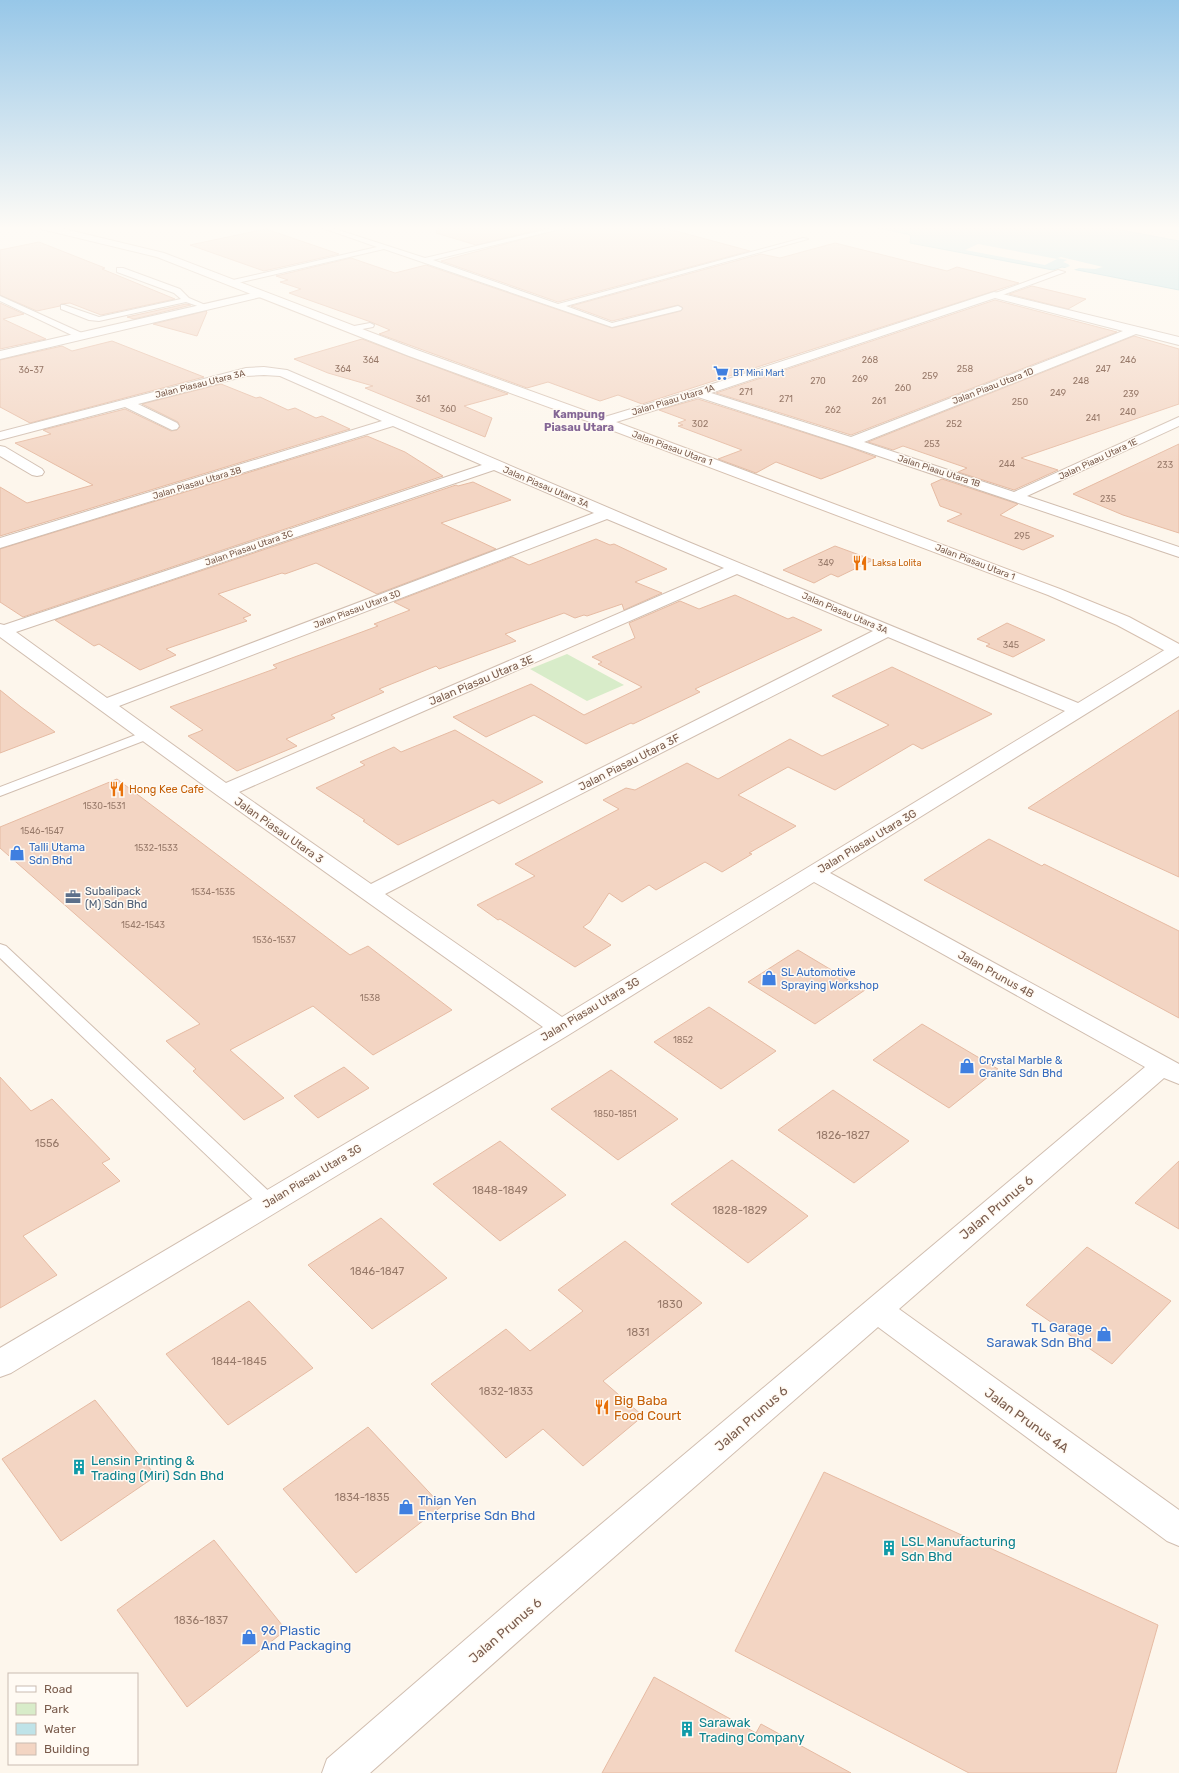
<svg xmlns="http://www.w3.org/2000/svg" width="1179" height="1773" font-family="Rubik,sans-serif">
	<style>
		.green { fill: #d8ecc9 }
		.water { fill: #bfe3e8; stroke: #a5d3da }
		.pier { fill: #fdf6ec }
		.building { fill: #f3d5c3; stroke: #e6bba3 }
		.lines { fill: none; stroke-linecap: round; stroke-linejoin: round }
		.lane-casing { stroke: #d1beb0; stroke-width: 2 }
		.street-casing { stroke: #d1beb0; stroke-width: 2 }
		.secondary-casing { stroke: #d6c0b0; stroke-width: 2 }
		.lane { fill: #fff; fill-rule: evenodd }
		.street { fill: #fff; fill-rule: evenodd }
		.secondary { fill: #fff; fill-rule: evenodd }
		.labels { text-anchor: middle; stroke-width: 3; stroke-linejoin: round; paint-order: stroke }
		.number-label { font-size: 9px; fill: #987a6a }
		.far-shop-label { font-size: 9px; fill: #366cbe; stroke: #fffaf3; text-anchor: start }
		.far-street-label { font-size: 9px; fill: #7a5c4d; stroke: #fffaf3 }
		.far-food-label { font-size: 9px; fill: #c56008; stroke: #fffaf3; text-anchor: start }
		.far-quarter-label { font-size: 11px; font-weight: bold; fill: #846695; stroke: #fffaf3 }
		.street-label { font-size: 11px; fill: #7a5c4d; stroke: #fffaf3 }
		.food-label { font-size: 11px; fill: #c56008; stroke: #fffaf3; text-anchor: start }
		.shop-label { font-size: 11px; fill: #366cbe; stroke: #fffaf3; text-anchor: start }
		.service-label { font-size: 11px; fill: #4e5e75; stroke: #fffaf3; text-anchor: start }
		.near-number-label { font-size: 11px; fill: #987a6a }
		.near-street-label { font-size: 13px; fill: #7a5c4d; stroke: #fffaf3 }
		.near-shop-label { font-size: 13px; fill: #366cbe; stroke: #fffaf3; text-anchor: start }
		.near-food-label { font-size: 13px; fill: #c56008; stroke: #fffaf3; text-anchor: start }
		.near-culture-label { font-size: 13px; fill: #0d838f; stroke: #fffaf3; text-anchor: start }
	</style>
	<rect width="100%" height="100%" fill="#fdf6ec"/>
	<polygon class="green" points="567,654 624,685 587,701 530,669"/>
	<polygon class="water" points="874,227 1105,227 1179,241 1179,290 1062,267 1053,270 910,243 911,235"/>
	<g class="pier">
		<polygon points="978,244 1057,259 1045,265 965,250"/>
		<polygon points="1061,257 1103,267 1095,269 1079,268 1071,271 1062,269 1057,271 1070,266 1068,264 1063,262 1067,260 1057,258"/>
	</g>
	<g class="building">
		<polygon points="437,227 551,227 476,245 436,233"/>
		<polygon points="569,227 661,227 750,251 558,302 441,261"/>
		<polygon points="266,229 339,254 264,271 190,245"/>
		<polygon points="39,242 105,268 102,269 175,299 101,315 70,303 61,304 60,306 37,311 0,295 0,250"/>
		<polygon points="835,243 947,271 957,267 1019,283 642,404 618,395 600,401 548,382 527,388 379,334 390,330 371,322 289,293 301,289 280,282 288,280 276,276 351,258 395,273 426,265 612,328 681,311 683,308 678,305 612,321 571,306 761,254 780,258"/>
		<polygon points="1032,286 1086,299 1068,309 1009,294"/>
		<polygon points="995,300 1117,332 851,435 716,393"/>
		<polygon points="0,303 24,314 3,319 46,339 0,349"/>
		<polygon points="186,304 191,305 134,319 127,317"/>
		<polygon points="207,312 197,336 153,324 206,311"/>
		<polygon points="1134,336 1179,349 1179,404 1021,458 1058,470 1014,490 958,472 967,468 903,446 893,450 868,442"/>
		<polygon points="362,339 508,394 464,406 492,418 485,437 365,388 373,386 328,373 294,359"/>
		<polygon points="112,341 204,377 30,423 0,407 0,360 62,346 72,351"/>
		<polygon points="221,384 256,398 260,397 288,410 295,408 316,418 322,416 350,429 0,536 0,487 27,503 93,485 15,443 51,434 43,430 125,409 171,431 177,430 180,427 178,422 142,404"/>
		<polygon points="698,399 846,446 876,457 821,479 776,462 756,473 718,459 742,450 678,426 683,425 678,423 686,420 659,410"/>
		<polygon points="367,436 405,452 443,476 23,617 0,602 0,549"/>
		<polygon points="1179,444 1179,533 1123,515 1073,494"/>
		<polygon points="942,479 1018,504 1000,515 1054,536 1023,550 947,521 962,514 940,506 931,484"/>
		<polygon points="473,482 511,500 441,523 496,549 377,594 316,563 285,574 282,573 218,594 251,615 243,618 247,621 166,649 176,655 140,670 99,644 94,646 55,620 456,485 458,486"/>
		<polygon points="596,539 610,545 614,544 667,569 635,582 662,593 624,610 622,604 587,616 584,615 575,618 564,613 505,634 516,641 439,669 436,666 379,689 384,692 331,715 335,718 286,739 297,746 237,771 188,736 203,730 170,707 277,668 273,665 378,626 374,624 410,610 394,602 512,557 529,565"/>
		<polygon points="835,546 873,560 838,577 831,574 814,583 783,570"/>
		<polygon points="735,595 788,619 793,617 822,630 695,689 700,692 633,724 631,723 586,744 534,715 486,737 453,717 531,684 584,715 642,687 598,664 602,662 592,657 635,638 629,623 680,601 699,609"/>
		<polygon points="1007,623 1023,630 1045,640 1013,657 986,646 990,644 977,639"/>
		<polygon points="892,667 992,714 922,749 913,744 835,790 788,767 738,795 796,826 749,853 752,854 722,872 705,862 656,890 649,885 622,902 609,893 590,922 583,927 611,945 575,967 500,919 498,920 477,905 535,876 515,864 619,809 603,800 626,788 635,790 687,763 718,779 790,739 822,756 889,725 832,696"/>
		<polygon points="0,690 21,707 55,732 0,753"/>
		<polygon points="1179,710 1179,877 1028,808"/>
		<polygon points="455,730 543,782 499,804 493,800 398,845 363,821 365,820 316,788 365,765 360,762 394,747 401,752"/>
		<polygon points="117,779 350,955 368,946 452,1010 373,1055 313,1006 230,1050 284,1098 244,1120 193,1071 196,1069 166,1041 200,1024 0,848 0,827"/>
		<polygon points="989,839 1042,866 1044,864 1179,931 1179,1018 924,880"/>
		<polygon points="798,950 865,990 815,1024 748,982"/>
		<polygon points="709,1007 776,1051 721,1089 654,1042"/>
		<polygon points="922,1024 998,1069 949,1108 873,1060"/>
		<polygon points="344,1067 369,1088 318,1118 294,1096"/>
		<polygon points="611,1070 678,1119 618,1160 551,1109"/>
		<polygon points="0,1077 31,1111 52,1099 110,1159 102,1163 120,1181 23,1236 57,1275 0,1308"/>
		<polygon points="833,1090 909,1141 854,1183 778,1130"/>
		<polygon points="500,1141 566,1195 500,1241 433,1184"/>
		<polygon points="732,1160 808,1216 748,1263 671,1204"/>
		<polygon points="1179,1161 1179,1229 1135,1203"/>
		<polygon points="381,1218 447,1278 372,1329 308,1265"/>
		<polygon points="625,1241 702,1303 603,1381 643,1416 583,1466 543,1429 506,1458 431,1384 506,1329 530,1351 583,1311 558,1290"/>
		<polygon points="1087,1247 1171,1301 1112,1364 1026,1305"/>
		<polygon points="249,1301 313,1368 228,1425 166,1354"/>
		<polygon points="95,1400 156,1476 61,1541 2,1459"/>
		<polygon points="368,1427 442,1506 356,1573 283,1489"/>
		<polygon points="824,1472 1158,1625 1116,1773 969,1773 735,1651"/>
		<polygon points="214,1540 286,1630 187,1707 117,1610"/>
		<polygon points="654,1677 756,1733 761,1724 851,1773 602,1773"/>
	</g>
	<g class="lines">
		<defs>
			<g id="lane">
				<polygon points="320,227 329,227 425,258 557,227 568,227 433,260 558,304 803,238 808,239 566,306 612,323 678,306 682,308 681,310 612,327 384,249 233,284 229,282 233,280 377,247"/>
				<polygon points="117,268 123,268 180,289 189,298 210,307 206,309 186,302 99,321 89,320 61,309 61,305 64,305 99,317 181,299 174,293 117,272"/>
				<polygon points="1058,270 1065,272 997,297 994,297 990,295"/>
				<polygon points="0,296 84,334 85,336 81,338 78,338 0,301"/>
				<polygon points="370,323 374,325 373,327 352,331 348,329 349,327"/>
				<polygon points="146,731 151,732 153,735 151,738 0,796 0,787"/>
				<polygon points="0,944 6,946 275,1197 278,1202 275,1207 268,1209 261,1207 0,958"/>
			</g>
			<g id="street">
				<polygon points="261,291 266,294 265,296 0,359 0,351"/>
				<path d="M 994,292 L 1179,337 L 1179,345 L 1136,334 L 864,442 L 1014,492 L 1179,417 L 1179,426 L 1027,496 L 1179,547 L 1179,557 L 846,445 L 698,397 L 603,426 L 598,425 L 596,422 L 598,419 L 694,390 ZM 995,298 L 1123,331 L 851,437 L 711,393 Z"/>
				<path d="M 264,367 L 287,370 L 686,541 L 1078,703 L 1171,646 L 1179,645 L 1179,656 L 830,873 L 1179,1064 L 1179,1084 L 1164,1078 L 899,1309 L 1179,1510 L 1179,1546 L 1167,1541 L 878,1327 L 550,1613 L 370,1773 L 322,1773 L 327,1759 L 524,1589 L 1145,1067 L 814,882 L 570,1034 L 11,1373 L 0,1377 L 0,1348 L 543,1027 L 217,795 L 0,637 L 0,624 L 4,625 L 482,465 L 393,426 L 0,548 L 0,538 L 382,421 L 280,376 L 264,375 L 246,376 L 138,404 L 177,423 L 179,426 L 177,429 L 172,430 L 125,407 L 0,440 L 0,432 L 246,368 ZM 494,470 L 594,513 L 107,698 L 16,632 ZM 607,519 L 724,568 L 226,783 L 119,706 ZM 737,574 L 873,631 L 371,884 L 239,792 ZM 888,637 L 1065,711 L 562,1017 L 385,894 Z"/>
				<polygon points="0,446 5,447 42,469 44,472 42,475 37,476 32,475 0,456"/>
			</g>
			<polygon id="secondary" points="39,227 56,227 164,253 417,350 608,419 1060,589 1129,617 1179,644 1179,656 1173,655 1117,625 1048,595 598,425 409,356 157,257 41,229"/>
		</defs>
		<use href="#lane" class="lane-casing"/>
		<use href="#street" class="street-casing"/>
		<use href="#secondary" class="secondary-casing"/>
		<use href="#lane" class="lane"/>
		<use href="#street" class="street"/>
		<use href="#secondary" class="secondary"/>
	</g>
	<linearGradient id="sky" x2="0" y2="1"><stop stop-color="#97c7e8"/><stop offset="0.48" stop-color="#fefbf6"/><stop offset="1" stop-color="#fefbf6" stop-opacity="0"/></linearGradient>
	<rect width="1179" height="475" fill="url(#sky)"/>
	<defs>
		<symbol id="supermarket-bare" viewBox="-9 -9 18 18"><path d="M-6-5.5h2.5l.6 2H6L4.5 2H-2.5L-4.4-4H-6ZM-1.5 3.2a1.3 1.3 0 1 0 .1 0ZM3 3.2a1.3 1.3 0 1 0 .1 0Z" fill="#3f7fe0" stroke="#fffaf3" stroke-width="2.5" paint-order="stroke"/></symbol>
		<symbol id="restaurant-bare" viewBox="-9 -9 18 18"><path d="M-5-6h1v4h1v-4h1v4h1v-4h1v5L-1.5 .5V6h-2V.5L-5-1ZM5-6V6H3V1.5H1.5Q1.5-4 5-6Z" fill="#e8710a" stroke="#fffaf3" stroke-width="2.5" paint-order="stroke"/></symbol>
		<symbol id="shop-bare" viewBox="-9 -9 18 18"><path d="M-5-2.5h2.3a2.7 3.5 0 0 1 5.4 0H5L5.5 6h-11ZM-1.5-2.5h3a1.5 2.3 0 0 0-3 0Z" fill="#3f7fe0" stroke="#fffaf3" stroke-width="2.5" paint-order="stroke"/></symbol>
		<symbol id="office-bare" viewBox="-9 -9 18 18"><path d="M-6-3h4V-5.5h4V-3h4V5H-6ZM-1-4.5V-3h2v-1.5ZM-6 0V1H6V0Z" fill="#5c6f8a" stroke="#fffaf3" stroke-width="2.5" paint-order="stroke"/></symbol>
		<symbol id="building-bare" viewBox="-9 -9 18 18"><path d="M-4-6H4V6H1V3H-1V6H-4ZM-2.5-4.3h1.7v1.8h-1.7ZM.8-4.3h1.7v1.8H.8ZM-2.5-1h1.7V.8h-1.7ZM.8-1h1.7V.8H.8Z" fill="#0f9aa8" stroke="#fffaf3" stroke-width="2.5" paint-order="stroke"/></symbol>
	</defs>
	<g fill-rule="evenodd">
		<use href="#supermarket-bare" x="710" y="362" width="22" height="22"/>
		<use href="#restaurant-bare" x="849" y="552" width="22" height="22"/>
		<use href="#restaurant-bare" x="106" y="778" width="22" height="22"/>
		<use href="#shop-bare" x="6" y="842" width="22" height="22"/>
		<use href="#office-bare" x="62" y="886" width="22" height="22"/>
		<use href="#shop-bare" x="758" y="967" width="22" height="22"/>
		<use href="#shop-bare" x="956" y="1055" width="22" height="22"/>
		<use href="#shop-bare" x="1093" y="1323" width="22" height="22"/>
		<use href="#restaurant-bare" x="591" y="1396" width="22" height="22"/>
		<use href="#building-bare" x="68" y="1456" width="22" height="22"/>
		<use href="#shop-bare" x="395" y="1496" width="22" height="22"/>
		<use href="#building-bare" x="878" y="1537" width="22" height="22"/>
		<use href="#shop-bare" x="238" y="1626" width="22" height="22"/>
		<use href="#building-bare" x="676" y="1718" width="22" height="22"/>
	</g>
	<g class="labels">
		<g class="number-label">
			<text x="371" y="363">364</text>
			<text x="870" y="363">268</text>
			<text x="1128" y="363">246</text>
			<text x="343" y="372">364</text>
			<text x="965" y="372">258</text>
			<text x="1103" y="372">247</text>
			<text x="31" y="373">36-37</text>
			<text x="930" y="379">259</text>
			<text x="860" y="382">269</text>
			<text x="818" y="384">270</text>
			<text x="1081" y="384">248</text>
			<text x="903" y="391">260</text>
			<text x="746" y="395">271</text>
			<text x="1058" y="396">249</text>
			<text x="1131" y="397">239</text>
			<text x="423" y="402">361</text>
			<text x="786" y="402">271</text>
			<text x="879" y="404">261</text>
			<text x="1020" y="405">250</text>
			<text x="448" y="412">360</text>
			<text x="833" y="413">262</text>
			<text x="1128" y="415">240</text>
			<text x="1093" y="421">241</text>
			<text x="700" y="427">302</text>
			<text x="954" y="427">252</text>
			<text x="932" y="447">253</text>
			<text x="1007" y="467">244</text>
			<text x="1165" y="468">233</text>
			<text x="1108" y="502">235</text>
			<text x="1022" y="539">295</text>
			<text x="826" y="566">349</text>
			<text x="1011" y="648">345</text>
			<text x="104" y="809">1530-1531</text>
			<text x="42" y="834">1546-1547</text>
			<text x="156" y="851">1532-1533</text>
			<text x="213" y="895">1534-1535</text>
			<text x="143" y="928">1542-1543</text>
			<text x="274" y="943">1536-1537</text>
			<text x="370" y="1001">1538</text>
			<text x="683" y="1043">1852</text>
			<text x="615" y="1117">1850-1851</text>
		</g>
		<g class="far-shop-label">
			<text x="733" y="376">BT Mini Mart</text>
		</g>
		<g class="far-street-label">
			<text transform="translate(200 384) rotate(-14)" y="3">Jalan Piasau Utara 3A</text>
			<text transform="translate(993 386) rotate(-21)" y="3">Jalan Piaau Utara 1D</text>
			<text transform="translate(673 400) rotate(-17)" y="3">Jalan Piaau Utara 1A</text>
			<text transform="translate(672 448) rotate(20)" y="3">Jalan Piasau Utara 1</text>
			<text transform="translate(1098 459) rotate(-25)" y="3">Jalan Piaau Utara 1E</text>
			<text transform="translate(939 471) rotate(18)" y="3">Jalan Piaau Utara 1B</text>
			<text transform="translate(197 483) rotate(-17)" y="3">Jalan Piasau Utara 3B</text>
			<text transform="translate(546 487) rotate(23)" y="3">Jalan Piasau Utara 3A</text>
			<text transform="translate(249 548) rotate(-19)" y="3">Jalan Piasau Utara 3C</text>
			<text transform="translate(975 562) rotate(21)" y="3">Jalan Piasau Utara 1</text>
			<text transform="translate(357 609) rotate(-21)" y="3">Jalan Piasau Utara 3D</text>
			<text transform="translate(845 613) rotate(23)" y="3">Jalan Piasau Utara 3A</text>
		</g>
		<g class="far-food-label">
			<text x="872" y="566">Laksa Lolita</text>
		</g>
		<g class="far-quarter-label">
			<text x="579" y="418">Kampung<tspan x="579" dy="13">Piasau Utara</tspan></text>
		</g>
		<g class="street-label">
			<text transform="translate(481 680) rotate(-23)" y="4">Jalan Piasau Utara 3E</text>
			<text transform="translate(629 762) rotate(-27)" y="4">Jalan Piasau Utara 3F</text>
			<text transform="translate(279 830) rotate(35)" y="4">Jalan Piasau Utara 3</text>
			<text transform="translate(867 841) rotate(-31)" y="4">Jalan Piasau Utara 3G</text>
			<text transform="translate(996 974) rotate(29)" y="4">Jalan Prunus 4B</text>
			<text transform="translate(590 1009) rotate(-31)" y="4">Jalan Piasau Utara 3G</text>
			<text transform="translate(312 1176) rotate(-31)" y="4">Jalan Piasau Utara 3G</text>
		</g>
		<g class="food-label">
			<text x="129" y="793">Hong Kee Cafe</text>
		</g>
		<g class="shop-label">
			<text x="29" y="851">Talli Utama<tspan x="29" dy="13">Sdn Bhd</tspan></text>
			<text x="781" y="976">SL Automotive<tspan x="781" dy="13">Spraying Workshop</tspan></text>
			<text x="979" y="1064">Crystal Marble &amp;<tspan x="979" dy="13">Granite Sdn Bhd</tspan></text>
		</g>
		<g class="service-label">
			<text x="85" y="895">Subalipack<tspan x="85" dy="13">(M) Sdn Bhd</tspan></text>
		</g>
		<g class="near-number-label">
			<text x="843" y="1139">1826-1827</text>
			<text x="47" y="1147">1556</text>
			<text x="500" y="1194">1848-1849</text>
			<text x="740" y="1214">1828-1829</text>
			<text x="377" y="1275">1846-1847</text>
			<text x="670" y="1308">1830</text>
			<text x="638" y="1336">1831</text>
			<text x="239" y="1365">1844-1845</text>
			<text x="506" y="1395">1832-1833</text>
			<text x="362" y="1501">1834-1835</text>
			<text x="201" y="1624">1836-1837</text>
		</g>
		<g class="near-street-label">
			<text transform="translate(996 1207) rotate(-40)" y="5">Jalan Prunus 6</text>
			<text transform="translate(751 1418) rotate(-41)" y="5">Jalan Prunus 6</text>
			<text transform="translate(1027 1420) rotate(36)" y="5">Jalan Prunus 4A</text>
			<text transform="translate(505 1630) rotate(-41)" y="5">Jalan Prunus 6</text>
		</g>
		<g class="near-shop-label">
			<text x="1092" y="1332" text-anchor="end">TL Garage<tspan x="1092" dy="15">Sarawak Sdn Bhd</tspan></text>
			<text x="418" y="1505">Thian Yen<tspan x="418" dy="15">Enterprise Sdn Bhd</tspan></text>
			<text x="261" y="1635">96 Plastic<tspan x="261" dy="15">And Packaging</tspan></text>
		</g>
		<g class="near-food-label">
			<text x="614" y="1405">Big Baba<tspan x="614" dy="15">Food Court</tspan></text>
		</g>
		<g class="near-culture-label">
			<text x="91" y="1465">Lensin Printing &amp;<tspan x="91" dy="15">Trading (Miri) Sdn Bhd</tspan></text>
			<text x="901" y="1546">LSL Manufacturing<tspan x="901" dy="15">Sdn Bhd</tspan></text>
			<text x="699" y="1727">Sarawak<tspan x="699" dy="15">Trading Company</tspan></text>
		</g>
	</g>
	<rect x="8" y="1673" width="130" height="92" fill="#fffaf3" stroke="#cabbb1"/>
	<rect x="16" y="1686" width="20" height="6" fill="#ffffff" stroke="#cabbb1"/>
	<text x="44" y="1693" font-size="12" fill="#7a5c4d">Road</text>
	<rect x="16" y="1703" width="20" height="12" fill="#d8ecc9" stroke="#cabbb1"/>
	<text x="44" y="1713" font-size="12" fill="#7a5c4d">Park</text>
	<rect x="16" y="1723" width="20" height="12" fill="#bfe3e8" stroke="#cabbb1"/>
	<text x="44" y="1733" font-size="12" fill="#7a5c4d">Water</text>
	<rect x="16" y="1743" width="20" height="12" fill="#f3d5c3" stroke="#cabbb1"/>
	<text x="44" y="1753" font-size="12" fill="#7a5c4d">Building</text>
</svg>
